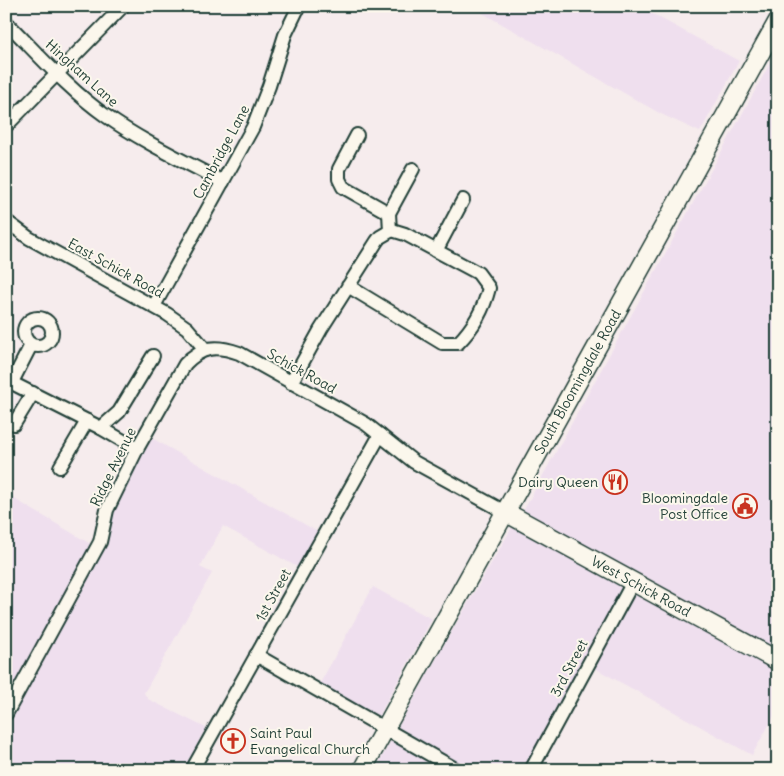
<svg xmlns="http://www.w3.org/2000/svg" width="784" height="776" font-family="Delius,sans-serif">
	<style>
		.built { fill: #efdfee }
		.lines { fill: none; stroke-linecap: round; stroke-linejoin: round }
		.street-casing { stroke: #1f3d34; stroke-width: 16 }
		.secondary-casing { stroke: #1f3d34; stroke-width: 21 }
		.street { stroke: #fbf7ec; stroke-width: 12 }
		.secondary { stroke: #fbf7ec; stroke-width: 18 }
		.labels { text-anchor: middle; stroke-width: 4; stroke-linejoin: round; paint-order: stroke }
		.street-label { font-size: 14px; fill: #1f3d34; stroke: #fbf7ec }
		.poi-label { font-size: 14px; fill: #1f3d34; stroke: #fbf7ec; text-anchor: end }
	</style>
	<rect width="100%" height="100%" fill="#f6eced"/>
	<filter id="ink" filterUnits="userSpaceOnUse"><feTurbulence type="fractalNoise" baseFrequency=".02" numOctaves="2"/><feDisplacementMap in="SourceGraphic" scale="10" xChannelSelector="R" yChannelSelector="G"/><feConvolveMatrix kernelMatrix="1 2 1 2 8 2 1 2 1" color-interpolation-filters="sRGB"/></filter>
	<g filter="url(#ink)">
		<g class="built">
			<polygon points="470,6 638,6 739,61 700,132 661,114"/>
			<polygon points="778,49 778,632 766,652 520,517"/>
			<polygon points="148,436 320,533 299,568 223,526 200,567 212,573 144,693 148,699 206,728 183,770 6,770 6,718"/>
			<polygon points="6,494 94,546 6,706"/>
			<polygon points="514,524 778,664 778,709 752,755 591,666 529,770 460,770 395,733 445,643"/>
			<polygon points="373,587 432,619 377,719 318,687"/>
			<polygon points="393,737 446,766 444,770 375,770"/>
		</g>
		<g class="lines">
			<defs>
				<g id="street">
					<path d="M 6,22 C 38,54 69,90 106,116 C 143,142 184,161 223,182"/>
					<polyline points="6,126 123,6"/>
					<polyline points="357,135 339,169 339,179 343,187 389,213 390,231"/>
					<polyline points="389,213 413,169"/>
					<polyline points="6,221 29,238 167,314 187,328 205,349"/>
					<polyline points="436,251 463,200"/>
					<polyline points="154,306 253,127 269,86 285,35 299,6"/>
					<circle cx="38" cy="332" r="14"/>
					<polyline points="6,380 101,428 137,449"/>
					<polyline points="12,382 31,345"/>
					<path d="M 291,383 L 321,329 L 377,241 L 380,237 L 392,230 L 405,234 L 478,273 L 489,288 C 484,308 473,328 458,343 L 442,343 L 348,286"/>
					<polyline points="14,424 33,393"/>
					<polyline points="101,428 119,412 153,356"/>
					<polyline points="60,467 87,421"/>
					<polyline points="256,655 457,770"/>
					<path d="M 6,714 L 100,542 L 107,510 L 137,449 L 185,364 C 202,346 216,345 239,353 L 366,424 L 414,462 L 505,512"/>
					<polyline points="192,770 380,435"/>
					<polyline points="531,770 633,582"/>
				</g>
				<g id="secondary">
					<path id="s1" d="M 505,512 L 778,661"/>
					<path id="s2" d="M 362,770 L 778,21"/>
				</g>
			</defs>
			<use href="#street" class="street-casing"/>
			<use href="#secondary" class="secondary-casing"/>
			<use href="#street" class="street"/>
			<use href="#secondary" class="secondary"/>
		</g>
	</g>
	<defs>
		<symbol id="restaurant-ring" viewBox="-11 -11 22 22"><circle r="9.5" fill="#fbf7ec" stroke="#c8321e" stroke-width="1.5"/><path d="M-5-6h1v4h1v-4h1v4h1v-4h1v5L-1.5 .5V6h-2V.5L-5-1ZM5-6V6H3V1.5H1.5Q1.5-4 5-6Z" fill="#c8321e"/></symbol>
		<symbol id="civic-ring" viewBox="-11 -11 22 22"><circle r="9.5" fill="#fbf7ec" stroke="#c8321e" stroke-width="1.5"/><path d="M-.6-6.5H3V-4.5H.6V-3L4-1V1h2V6H-6V1h2V-1L-.6-3ZM-1.2 2.5V6h2.4V2.5Z" fill="#c8321e"/></symbol>
		<symbol id="church-ring" viewBox="-11 -11 22 22"><circle r="9.5" fill="#fbf7ec" stroke="#c8321e" stroke-width="1.5"/><path d="M-1.2-6h2.4v3.5h3.3v2.4h-3.3V6h-2.4V-.1h-3.3v-2.4h3.3Z" fill="#c8321e"/></symbol>
	</defs>
	<g fill-rule="evenodd">
		<use href="#restaurant-ring" x="601" y="468" width="28" height="28"/>
		<use href="#civic-ring" x="731" y="492" width="28" height="28"/>
		<use href="#church-ring" x="219" y="727" width="28" height="28"/>
	</g>
	<g class="labels">
		<g class="street-label">
			<text transform="translate(82 73) rotate(42)" y="5">Hingham Lane</text>
			<text transform="translate(221 152) rotate(-62)" y="5">Cambridge Lane</text>
			<text transform="translate(116 268) rotate(29)" y="5">East Schick Road</text>
			<text transform="translate(302 371) rotate(29)" y="5">Schick Road</text>
			<text dy="5" stroke="none"><textPath href="#s2" startOffset="444">South Bloomingdale Road</textPath></text>
			<text transform="translate(113 467) rotate(-64)" y="5">Ridge Avenue</text>
			<text dy="5" stroke="none"><textPath href="#s1" startOffset="155">West Schick Road</textPath></text>
			<text transform="translate(273 595) rotate(-61)" y="5">1st Street</text>
			<text transform="translate(569 668) rotate(-62)" y="5">3rd Street</text>
		</g>
		<g class="poi-label">
			<text x="598" y="487">Dairy Queen</text>
			<text x="728" y="503">Bloomingdale<tspan x="728" dy="16">Post Office</tspan></text>
			<text x="250" y="738" text-anchor="start">Saint Paul<tspan x="250" dy="16">Evangelical Church</tspan></text>
		</g>
	</g>
	<rect width="784" height="776" fill="none" stroke="#fbf7ec" stroke-width="25"/>
	<rect x="12" y="12" width="759" height="751" fill="none" stroke="#1f3d34" stroke-width="2" filter="url(#ink)"/>
</svg>
